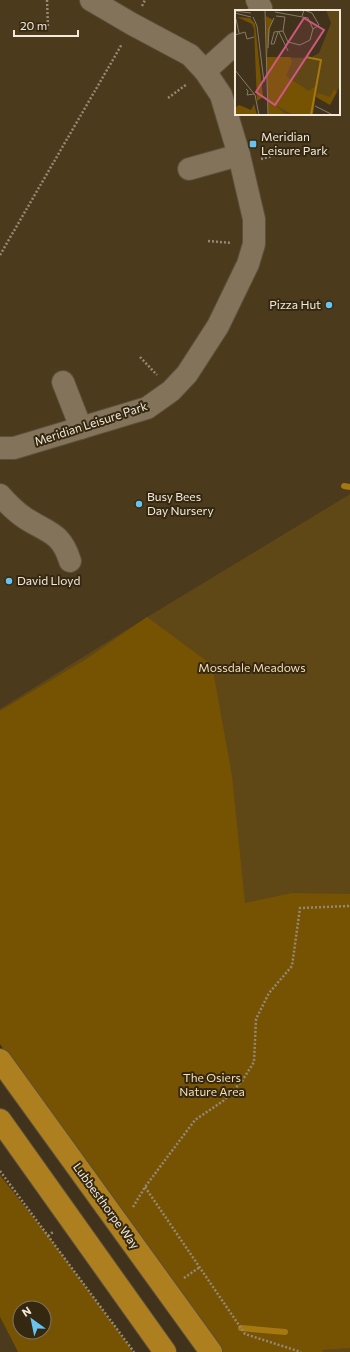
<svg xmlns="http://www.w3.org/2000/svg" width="350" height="1352" font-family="Commissioner,sans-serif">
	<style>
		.built { fill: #4b3a1b; fill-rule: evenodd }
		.green { fill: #604716 }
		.forest { fill: #765302; fill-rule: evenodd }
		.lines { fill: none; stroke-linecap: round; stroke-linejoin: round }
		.stream { stroke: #a67810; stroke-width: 6 }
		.minor-casing { stroke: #5b503b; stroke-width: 24 }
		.highway-casing { stroke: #5b503b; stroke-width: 24 }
		.path { stroke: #958976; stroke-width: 2.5; stroke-dasharray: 2 2; stroke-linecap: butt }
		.minor { stroke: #82735a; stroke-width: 22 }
		.highway { stroke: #ae7f1e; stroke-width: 22 }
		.poi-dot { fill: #66c4ef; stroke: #352811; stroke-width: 1.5 }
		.labels { text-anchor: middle; stroke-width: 4; stroke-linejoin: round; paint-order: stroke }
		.poi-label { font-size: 12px; fill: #f2e9db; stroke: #352811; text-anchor: start }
		.street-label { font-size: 12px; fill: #f2e9db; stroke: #352811 }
		.park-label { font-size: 12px; fill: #f7deb5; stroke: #352811 }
		.inset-river { fill: none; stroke: #a67810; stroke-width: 2 }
		.inset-road { fill: none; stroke: #877b68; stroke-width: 1 }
		.view { fill: #d05781; fill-opacity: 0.15; stroke: #d05781; stroke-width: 2 }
		.inset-edge { fill: none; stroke: #f2e9db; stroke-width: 2 }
	</style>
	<rect width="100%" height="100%" fill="#40321b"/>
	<g class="built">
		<path d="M 0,0 L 350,0 L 350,494 L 147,617 L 88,658 L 0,711 ZM 236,11 L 339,11 L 339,114 L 236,114 Z"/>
		<polygon points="0,1317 18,1352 0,1352"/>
	</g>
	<polygon class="green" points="350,494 350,1352 237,1352 0,1015 0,709 147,617"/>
	<g class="forest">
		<polygon points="147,617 212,665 232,776 245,903 292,893 350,894 350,1348 322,1350 323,1352 212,1352 68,1153 0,1044 0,711 88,658"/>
		<path d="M 0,1175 L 48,1236 L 132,1350 L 132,1352 L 18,1352 L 0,1317 ZM 20,1308 L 44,1308 L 44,1332 L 20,1332 Z"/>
	</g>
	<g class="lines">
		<g class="stream">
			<polyline points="344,486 350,487"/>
			<polyline points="241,1328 285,1332"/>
		</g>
		<defs>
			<g id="minor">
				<polyline points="257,0 261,8 259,11"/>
				<polyline points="205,71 236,43"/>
				<polyline points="189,169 239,155"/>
				<polyline points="63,382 81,428"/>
				<polyline points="0,448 14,448 147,408 171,391 187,374 218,326 248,264 254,244 254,219 239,155 221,95 205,71 190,55 132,24 91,0"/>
				<path d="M 0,495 C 7,503 16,512 25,518 C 48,533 61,532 70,561"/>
			</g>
			<g id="highway">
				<polyline points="0,1060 211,1352"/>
				<polyline points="0,1120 165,1352"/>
			</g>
		</defs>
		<use href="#minor" class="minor-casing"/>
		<use href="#highway" class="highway-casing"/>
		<g class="path">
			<polyline points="47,0 48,27"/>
			<polyline points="142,6 145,0"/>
			<polyline points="168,98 187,84"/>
			<polyline points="261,159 288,152"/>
			<polyline points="208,241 232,243"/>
			<polyline points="0,255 122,44"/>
			<polyline points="140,357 157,375"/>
			<polyline points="0,1171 134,1352"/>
			<polyline points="145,1187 245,1334 301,1352"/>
			<polyline points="133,1207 145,1187 195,1120 223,1101 242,1081 254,1062 256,1019 269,993 292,966 300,908 350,906"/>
			<polyline points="48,1236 53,1232"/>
			<polyline points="184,1278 200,1267"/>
		</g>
		<use href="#minor" class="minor"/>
		<use href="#highway" class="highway"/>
	</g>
	<g class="poi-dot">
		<rect x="249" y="140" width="8" height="8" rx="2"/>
		<circle cx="329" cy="305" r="4"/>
		<circle cx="139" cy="504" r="4"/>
		<circle cx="9" cy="581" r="4"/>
	</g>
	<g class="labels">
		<g class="poi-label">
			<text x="261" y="141">Meridian<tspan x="261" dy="14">Leisure Park</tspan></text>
			<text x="321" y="309" text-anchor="end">Pizza Hut</text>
			<text x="147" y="501">Busy Bees<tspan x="147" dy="14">Day Nursery</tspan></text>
			<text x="17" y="585">David Lloyd</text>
		</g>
		<g class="street-label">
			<text transform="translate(91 424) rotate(-18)" y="4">Meridian Leisure Park</text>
			<text transform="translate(106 1206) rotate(54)" y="4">Lubbesthorpe Way</text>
		</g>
		<g class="park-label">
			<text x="252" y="672">Mossdale Meadows</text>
			<text x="212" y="1082">The Osiers<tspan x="212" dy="14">Nature Area</tspan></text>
		</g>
	</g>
	<g transform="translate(235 10)">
		<rect width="105" height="105" fill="#40321b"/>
		<path d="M 91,0 L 105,0 L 105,76 L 95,94 L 79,85 L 76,105 L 34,105 L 33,47 L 75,48 L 84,43 L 96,13 Z" fill="#604716"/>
		<path d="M 31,6 L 38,10 L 35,16 L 32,47 L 55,47 L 57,52 L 51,66 L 74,81 L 82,75 L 78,105 L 58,105 L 39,94 L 49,103 L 55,105 L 33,105 ZM 2,7 L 15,8 L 20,14 L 28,87 L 22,91 L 19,19 L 17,14 ZM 99,79 L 102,82 L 95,95 L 81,87 L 83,83 L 95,87 ZM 19,94 L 22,105 L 0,105 L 0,98 L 4,95 L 16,100 Z" fill="#765302"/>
		<path class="inset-river" d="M 71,47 L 86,50 L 76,105"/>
		<path class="inset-road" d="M 30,0 L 33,105M 0,1 L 16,3M 40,2 L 73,8 L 78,19 L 75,30 L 65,35 L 53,32 L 48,21 L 50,7 L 41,6M 0,3 L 16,7M 67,6 L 69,0 L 77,3 L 84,15 L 78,19M 18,7 L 22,16 L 29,72M 1,9 L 4,23M 43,22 L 39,34 L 36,34 L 39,23 L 39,22 L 48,21M 44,22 L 53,41M 0,25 L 10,22 L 12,29 L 19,27M 33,38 L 34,19 L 39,8M 0,60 L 20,85 L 24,105M 11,79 L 13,81 L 12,85 L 19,84M 80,96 L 98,105"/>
		<path class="view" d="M 69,8 L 89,20 L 40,95 L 21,82 Z"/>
		<rect width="105" height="105" class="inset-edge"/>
	</g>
	<g transform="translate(32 1320) rotate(327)"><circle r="19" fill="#352811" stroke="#817562"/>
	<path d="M0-3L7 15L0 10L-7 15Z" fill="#66c4ef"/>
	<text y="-6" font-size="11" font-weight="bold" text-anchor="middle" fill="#f2e9db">N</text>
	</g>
	<path d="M14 30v6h64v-6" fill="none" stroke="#f2e9db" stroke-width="2"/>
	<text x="20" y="30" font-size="12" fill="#f2e9db" stroke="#352811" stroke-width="3" paint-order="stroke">20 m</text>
</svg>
